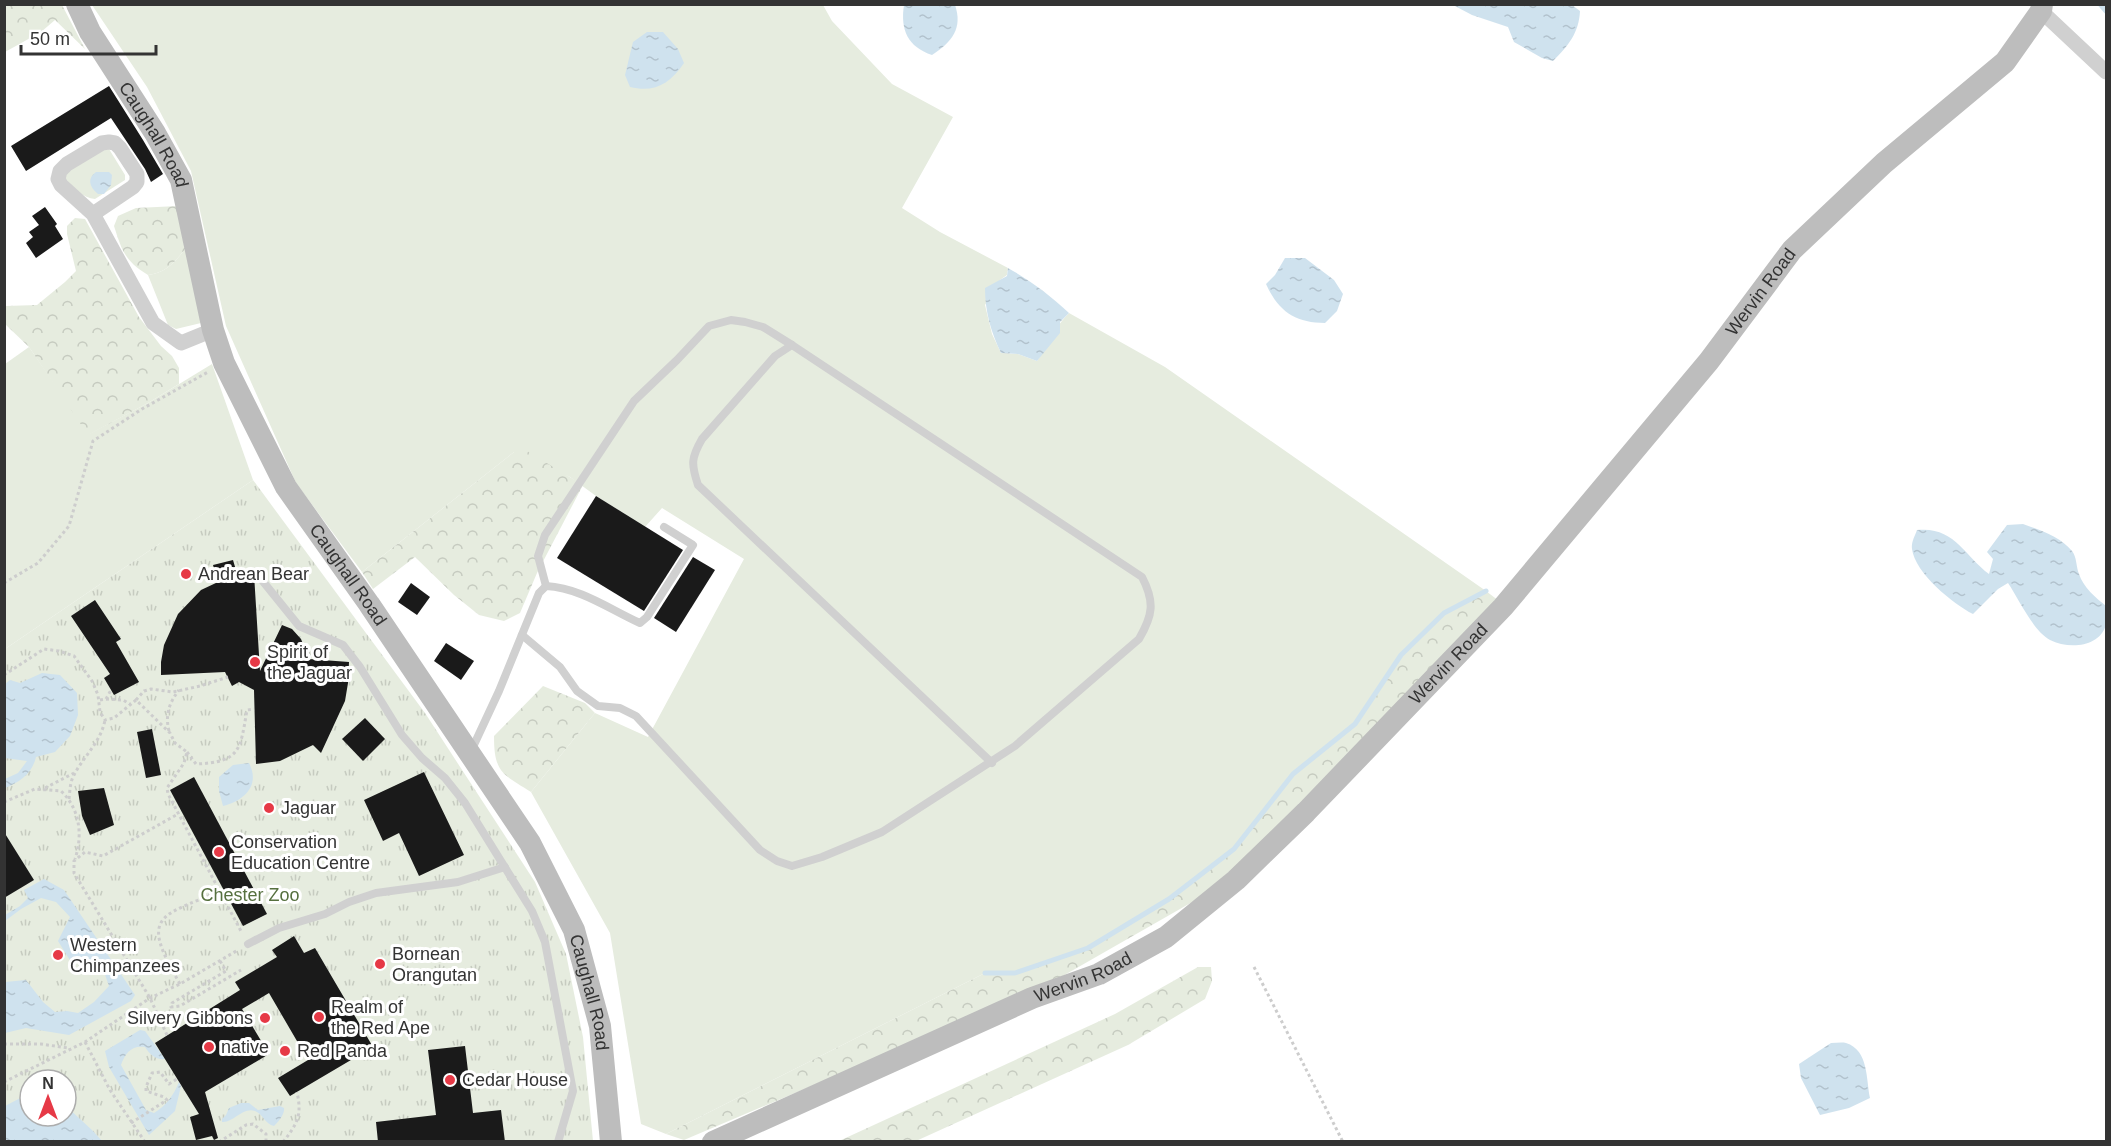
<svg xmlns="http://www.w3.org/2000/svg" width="2111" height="1146" font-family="Helvetica,sans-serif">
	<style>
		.green { fill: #e6ecdf }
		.forest { fill: url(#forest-crowns) }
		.park { fill: url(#park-tufts); fill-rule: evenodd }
		.water { fill: url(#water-ripples) }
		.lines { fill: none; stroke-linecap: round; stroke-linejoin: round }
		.stream { stroke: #cfe2ee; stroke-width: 5 }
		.building { fill: #1a1a1a }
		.path { stroke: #cdcdcd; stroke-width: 3; stroke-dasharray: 3 3; stroke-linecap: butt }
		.lane { stroke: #d0d0d0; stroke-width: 8 }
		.street { stroke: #d0d0d0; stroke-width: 15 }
		.secondary { stroke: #bdbdbd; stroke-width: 22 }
		.poi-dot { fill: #e63946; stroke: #fff; stroke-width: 2 }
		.labels { text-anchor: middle; stroke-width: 6; stroke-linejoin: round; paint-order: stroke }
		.street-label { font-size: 18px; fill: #333; stroke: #fff }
		.poi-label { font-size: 18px; fill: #333; stroke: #fff; text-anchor: start }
		.park-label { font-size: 18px; fill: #56703f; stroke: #fff }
	</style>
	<defs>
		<pattern id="forest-crowns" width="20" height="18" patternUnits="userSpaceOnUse" patternTransform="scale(1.5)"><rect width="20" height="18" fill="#e6ecdf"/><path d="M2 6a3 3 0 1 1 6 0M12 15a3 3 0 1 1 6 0" fill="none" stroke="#c6cbc0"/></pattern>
		<pattern id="park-tufts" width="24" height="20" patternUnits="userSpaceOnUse" patternTransform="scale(1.5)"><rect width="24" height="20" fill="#e6ecdf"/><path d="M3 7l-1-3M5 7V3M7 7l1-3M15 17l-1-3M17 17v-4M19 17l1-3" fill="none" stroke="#c6cbc0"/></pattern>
		<pattern id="water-ripples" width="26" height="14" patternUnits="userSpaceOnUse" patternTransform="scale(1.5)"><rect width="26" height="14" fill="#cfe2ee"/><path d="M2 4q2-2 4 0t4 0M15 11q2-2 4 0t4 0" fill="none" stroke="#b2c2cd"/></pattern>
	</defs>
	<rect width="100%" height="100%" fill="#fff"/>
	<g class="green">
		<path d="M 92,5 L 823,5 L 832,21 L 892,84 L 953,117 L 902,208 L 940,232 L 1008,268 L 1007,275 L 1000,280 L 985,305 L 992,334 L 1001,353 L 1018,354 L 1037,361 C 1049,345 1055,326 1069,313 L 1165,367 L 1486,591 L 1444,613 L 1401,655 L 1355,724 L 1293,774 L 1234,849 L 1169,899 L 1088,948 L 1015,973 L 985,973 L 666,1134 L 641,1124 L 610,933 L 531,792 L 595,713 L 648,737 L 744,559 L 662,508 L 645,527 L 596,496 L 570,477 L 514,452 L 362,572 L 296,483 L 226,326 L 191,171 L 147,87 Z"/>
		<path d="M 109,149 L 125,175 L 125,180 L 95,199 C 83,198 74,188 66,180 L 65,175 L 68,171 L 100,150 Z"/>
		<path d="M 186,248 L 201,323 L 176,329 L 168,325 L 148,275 C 166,273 175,262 186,248 Z"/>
		<polygon points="29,347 89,434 148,403 212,364 253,480 5,649 5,364"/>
	</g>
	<g class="forest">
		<polygon points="5,4 62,5 85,49 55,20 41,32 5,52"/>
		<path d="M 178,206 L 186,248 C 175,262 166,273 148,275 C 125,261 122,251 114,226 L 118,216 L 136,208 Z"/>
		<polygon points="75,218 85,219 139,317 161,346 172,356 179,368 179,384 148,403 88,435 29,347 5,324 4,304 6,306 37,305 65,282 76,271 67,234 67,226"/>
		<polygon points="527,451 583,485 537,573 520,613 504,621 479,615 454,595 415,557 373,589 362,572 514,452"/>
		<polygon points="1486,591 1499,601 1243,873 1040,989 684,1140 666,1134 985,973 1015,973 1088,948 1169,899 1234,849 1293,774 1355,724 1401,655 1444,613"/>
		<path d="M 543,686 L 585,703 L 595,713 L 531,792 C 502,774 494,772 494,736 Z"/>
		<polygon points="1198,967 1211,967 1212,981 1205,999 1128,1045 916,1141 839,1141 1115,1014"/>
	</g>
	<path class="park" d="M 253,480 L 425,713 L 535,882 L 566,954 L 583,1037 L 593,1141 L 5,1142 L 5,649 ZM 30,1080 L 66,1080 L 66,1116 L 30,1116 Z"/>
	<g class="water">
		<path d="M 904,5 L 955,5 C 963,28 952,42 932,55 C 908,47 900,30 904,5 Z"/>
		<path d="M 1453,5 L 1572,5 L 1580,11 C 1579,33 1568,46 1553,61 L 1542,58 L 1514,42 L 1508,27 L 1472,15 Z"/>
		<path d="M 647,32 L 663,32 L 678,49 L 684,63 C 670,84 654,93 630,87 L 625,75 L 633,42 Z"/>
		<path d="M 96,172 L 109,172 L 112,175 L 111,185 L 104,194 L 98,194 C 89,187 87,178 96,172 Z"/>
		<path d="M 1285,258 L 1305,258 L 1334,280 L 1343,294 L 1337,311 L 1325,323 C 1295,323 1278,311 1266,284 L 1275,275 Z"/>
		<path d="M 1008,268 C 1031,281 1050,295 1069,313 L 1060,322 L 1060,333 L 1037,361 L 1018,354 L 1001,353 C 991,332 985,312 985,288 L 1007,276 Z"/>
		<path d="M 2023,524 C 2040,530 2061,537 2072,551 C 2077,557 2076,567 2079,574 C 2083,587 2096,598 2106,606 C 2107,611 2108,620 2106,625 C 2099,648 2068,649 2050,640 C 2033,631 2019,599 2008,583 L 1998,589 L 1973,614 C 1953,604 1915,573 1912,549 C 1911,542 1915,536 1917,530 C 1954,526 1964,555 1989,574 L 1993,559 L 1987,552 L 2007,525 Z"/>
		<path d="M 42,673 L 60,675 L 77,693 L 78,715 L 70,736 L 55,752 L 36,757 C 32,774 20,782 5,788 L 5,779 L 18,773 L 27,761 L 5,758 L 5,684 L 10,680 L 20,683 Z"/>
		<path d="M 249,763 C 261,786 243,801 223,806 L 219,791 L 219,777 L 233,765 Z"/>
		<polygon points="44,879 64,890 135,995 131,1001 69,1035 26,1028 5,1033 5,982 26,980 43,1002 55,1012 67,1011 78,1013 94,1002 109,986 103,969 93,960 71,962 58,941 70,917 56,902 41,898 21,909 5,921 5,915 20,906 28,898 24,890"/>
		<path d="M 140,1030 L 145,1031 L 165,1059 C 156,1060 150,1055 145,1047 C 132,1045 125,1053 121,1065 L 146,1110 L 154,1113 C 167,1105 173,1096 179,1082 L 181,1086 L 175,1111 L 149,1135 L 109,1067 L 105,1051 Z"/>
		<path d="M 1831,1043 C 1836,1043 1842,1042 1846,1043 C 1869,1050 1866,1080 1870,1098 L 1849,1108 L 1820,1115 L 1801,1078 L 1799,1064 Z"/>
		<polygon points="30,1093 30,1116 66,1116 66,1106 93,1131 102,1141 66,1142 62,1140 5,1141 5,1106"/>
		<path d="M 241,1103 L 249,1103 L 258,1110 L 280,1106 L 284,1108 C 285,1114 278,1122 274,1126 C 265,1124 263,1114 255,1111 C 242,1107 234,1123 222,1122 L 222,1119 L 226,1115 L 229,1108 Z"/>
	</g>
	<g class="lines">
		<g class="stream">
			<polyline points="2100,4 2106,11"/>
			<polyline points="985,973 1015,973 1088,948 1169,899 1234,849 1293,774 1355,724 1401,655 1444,613 1486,591"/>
		</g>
	</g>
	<g class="building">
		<polygon points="109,86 143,140 163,174 151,182 145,169 111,118 26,171 11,146"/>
		<polygon points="45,207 57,224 55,226 63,239 36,258 26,243 33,237 29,232 39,225 32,216"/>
		<polygon points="596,496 683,550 644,611 557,558"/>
		<polygon points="693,557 715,570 676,632 654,618"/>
		<polygon points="233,560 238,577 254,574 260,671 282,625 292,629 301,639 309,659 349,662 348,683 345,701 321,753 313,745 280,761 256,764 254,690 239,682 232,686 225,672 161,675 161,662 164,645 178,614 201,590 218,582 213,565"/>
		<polygon points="411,583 430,597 417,615 398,602"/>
		<polygon points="95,600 121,639 116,642 139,682 114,695 104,678 110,674 71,616"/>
		<polygon points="446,643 474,661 461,680 434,661"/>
		<polygon points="365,718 385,739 363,761 342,739"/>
		<polygon points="152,729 161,775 146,778 137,732"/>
		<polygon points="424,772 464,855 419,876 399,833 383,841 364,800"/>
		<polygon points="194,777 267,914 243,926 170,790"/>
		<polygon points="104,788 114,825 90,835 82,816 78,791"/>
		<polygon points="4,832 34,880 4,898"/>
		<polygon points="294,936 304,953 315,948 373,1047 290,1096 278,1078 308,1060 269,993 242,1009 269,1054 205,1092 218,1138 214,1140 212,1136 196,1140 190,1117 199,1114 155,1043 240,990 235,982 277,957 272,950"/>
		<polygon points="465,1046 473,1113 501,1110 505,1142 378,1142 376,1122 436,1115 428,1050"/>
	</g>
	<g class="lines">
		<g class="path">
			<polyline points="4,583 38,563 69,526 93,441 142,409 208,372"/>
			<polyline points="4,675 44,649 59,651 74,656 92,681 98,695 100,712 105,720 114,718 136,700 170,733 175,743 187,752 184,763 167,788 168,794 242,933"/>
			<polyline points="106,699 123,700 130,704"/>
			<polyline points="100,700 106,699 111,690"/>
			<polyline points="136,700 144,691 151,689 173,692 200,686 228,677"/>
			<path d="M 169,731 C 165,715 169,703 179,690"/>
			<path d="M 187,752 L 196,764 C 241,762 240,750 247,710 L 254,709"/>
			<polyline points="45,788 74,773"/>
			<path d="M 69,799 C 70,790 70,782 74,775 C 83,757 101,742 105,720"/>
			<path d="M 4,802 L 35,789 L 61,791 C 80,809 83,835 75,859"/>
			<polyline points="220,961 226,971 172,1003 171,1007 180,1006 241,970"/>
			<polyline points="1254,967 1343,1142"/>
			<path d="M 180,984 C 141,917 156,917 219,892"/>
			<polyline points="167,1035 150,998 74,873 74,861 85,852 103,856 178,814"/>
			<polyline points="85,1042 110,1090 145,1142"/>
			<polyline points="4,1044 41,1044 68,1048"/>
			<polyline points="4,1082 85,1042 150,998 180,984 238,950"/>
			<polyline points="131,1123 167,1100 164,1097 146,1091 146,1087 152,1073 160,1072 169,1084 177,1079"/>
			<polyline points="219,1142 246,1125 253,1124 266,1134 266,1142"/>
			<path d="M 283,1142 C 298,1123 302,1115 297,1092"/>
		</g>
		<g class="lane">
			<path d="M 792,345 L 775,356 L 702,439 C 691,458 691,464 698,485 L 992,763"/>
			<polyline points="261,579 299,626 343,645 360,667 402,735 422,758 445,778 465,803 532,911 545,942 573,1091 558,1142"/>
			<path d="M 522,635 L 560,667 L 577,691 L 598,706 L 620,708 L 636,716 L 760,850 L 777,861 L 792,866 L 822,857 L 882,832 L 1015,746 L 1139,639 C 1153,615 1155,602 1142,577 L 792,345 L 763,327 L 745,322 L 731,320 L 709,326 L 677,360 L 634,401 L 545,535 L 538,556 L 546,586"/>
			<path d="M 472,749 L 499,691 L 539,593 L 546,586 C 581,588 609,609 640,623 L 647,617 L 693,545 L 664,527"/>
			<polyline points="248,944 279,928 325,914 349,902 376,893 458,882 505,867"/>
		</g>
		<g class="street">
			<polyline points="2041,11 2106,72"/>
			<polyline points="93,214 133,187 137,182 137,174 120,148 115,143 109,142 102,143 67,164 60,171 58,179 61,185 93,214 153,323 181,343 213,330"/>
		</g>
		<g class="secondary">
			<path id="s1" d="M 77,4 L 90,32 L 155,133 L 181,180 L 213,330 L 224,363 L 286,487 L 369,604 L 530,843 L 574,930 L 600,1026 L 611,1142"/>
			<path id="s2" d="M 713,1142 L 1032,998 L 1099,974 L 1166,937 L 1236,880 L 1306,812 L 1503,607 L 1709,361 L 1792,250 L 1884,163 L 2005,62 L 2041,11 L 2042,4"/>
		</g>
	</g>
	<g class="poi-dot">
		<circle cx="186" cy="574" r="6"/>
		<circle cx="255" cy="662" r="6"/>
		<circle cx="269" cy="808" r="6"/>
		<circle cx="219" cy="852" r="6"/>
		<circle cx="58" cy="955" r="6"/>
		<circle cx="380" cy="964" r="6"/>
		<circle cx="319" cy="1017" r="6"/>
		<circle cx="265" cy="1018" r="6"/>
		<circle cx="209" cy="1047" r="6"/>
		<circle cx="285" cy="1051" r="6"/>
		<circle cx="450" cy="1080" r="6"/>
	</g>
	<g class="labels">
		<g class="street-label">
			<text dy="6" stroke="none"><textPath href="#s1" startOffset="152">Caughall Road</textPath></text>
			<text dy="6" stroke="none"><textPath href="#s2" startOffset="1377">Wervin Road</textPath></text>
			<text dy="6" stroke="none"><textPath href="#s1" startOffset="639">Caughall Road</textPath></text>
			<text dy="6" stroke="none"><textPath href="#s2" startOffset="891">Wervin Road</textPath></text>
			<text dy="6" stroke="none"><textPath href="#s2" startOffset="405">Wervin Road</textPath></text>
			<text dy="6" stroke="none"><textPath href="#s1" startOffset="1125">Caughall Road</textPath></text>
		</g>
		<g class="poi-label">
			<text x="198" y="580">Andrean Bear</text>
			<text x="267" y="658">Spirit of<tspan x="267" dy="21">the Jaguar</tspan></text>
			<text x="281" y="814">Jaguar</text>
			<text x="231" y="848">Conservation<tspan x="231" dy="21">Education Centre</tspan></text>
			<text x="70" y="951">Western<tspan x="70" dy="21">Chimpanzees</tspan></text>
			<text x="392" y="960">Bornean<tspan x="392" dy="21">Orangutan</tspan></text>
			<text x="331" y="1013">Realm of<tspan x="331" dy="21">the Red Ape</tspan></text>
			<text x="253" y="1024" text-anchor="end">Silvery Gibbons</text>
			<text x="221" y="1053">native</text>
			<text x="297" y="1057">Red Panda</text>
			<text x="462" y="1086">Cedar House</text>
		</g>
		<g class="park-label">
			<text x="250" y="901">Chester Zoo</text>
		</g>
	</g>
	<rect width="2111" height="1146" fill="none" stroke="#333333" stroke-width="12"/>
	<g transform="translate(48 1098)"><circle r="28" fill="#ffffff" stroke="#adadad" stroke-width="1.5"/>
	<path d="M0-4.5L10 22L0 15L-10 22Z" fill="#e63946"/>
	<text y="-9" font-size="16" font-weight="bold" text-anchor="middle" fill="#333333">N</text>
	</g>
	<path d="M21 45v9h135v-9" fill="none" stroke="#333333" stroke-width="3"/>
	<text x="30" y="45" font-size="18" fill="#333333" stroke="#ffffff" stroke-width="4.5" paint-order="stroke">50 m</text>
</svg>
